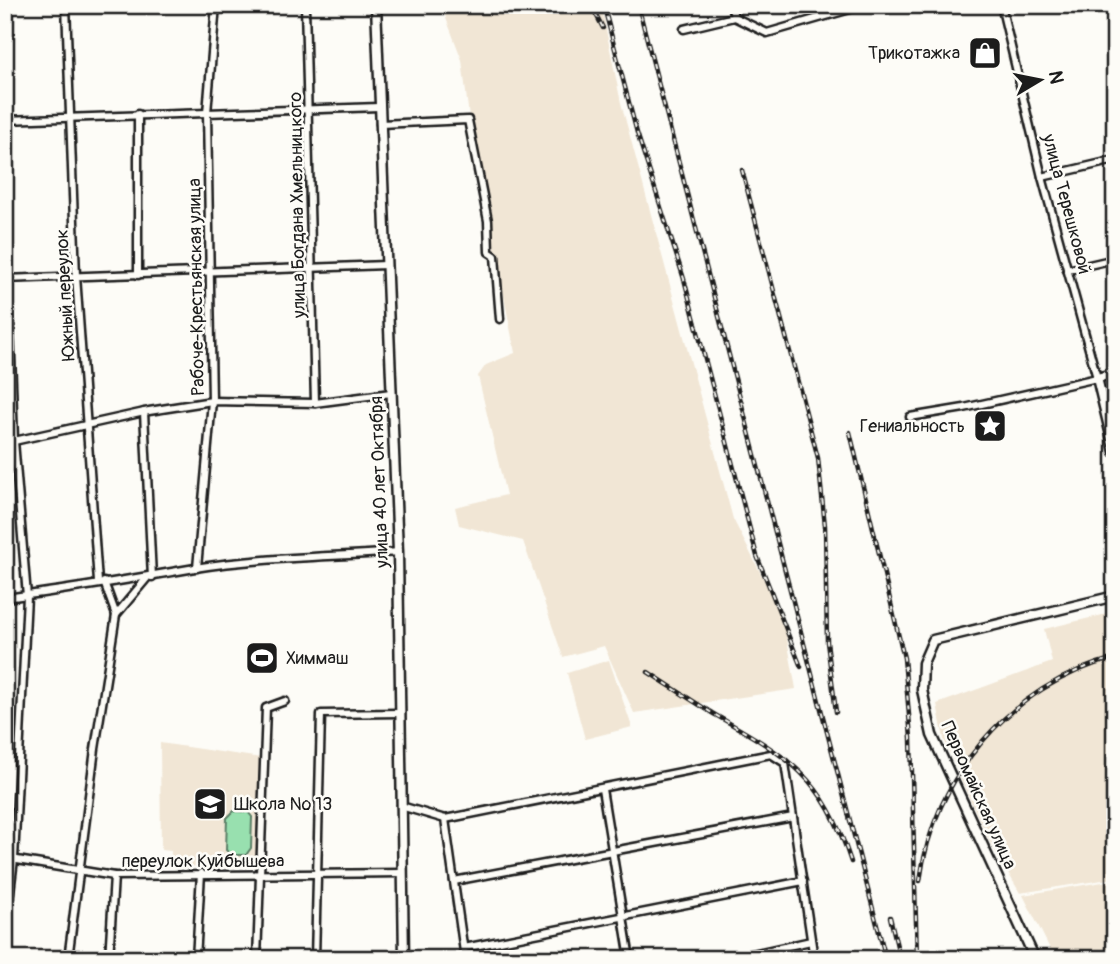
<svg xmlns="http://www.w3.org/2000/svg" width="1120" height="964" font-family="Pangolin,sans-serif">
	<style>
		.built { fill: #f1e6d5 }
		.green { fill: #98e0af; stroke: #5a7e66; stroke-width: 2 }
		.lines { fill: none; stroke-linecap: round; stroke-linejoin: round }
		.minor-casing { stroke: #1c1c1c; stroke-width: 11 }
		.tertiary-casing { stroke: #1c1c1c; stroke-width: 13 }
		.minor { stroke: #fdfcf7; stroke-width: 6 }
		.tertiary { stroke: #fdfcf7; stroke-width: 8 }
		.rail-casing { stroke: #1c1c1c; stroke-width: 4.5 }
		.rail { stroke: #fdfcf7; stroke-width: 2; stroke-dasharray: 5; stroke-linecap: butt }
		.labels { text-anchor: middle; stroke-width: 5; stroke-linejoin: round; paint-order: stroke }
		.poi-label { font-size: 18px; fill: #1c1c1c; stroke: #fdfcf7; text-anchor: end }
		.street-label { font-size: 18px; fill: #1c1c1c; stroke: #fdfcf7 }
	</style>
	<rect width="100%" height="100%" fill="#fdfcf7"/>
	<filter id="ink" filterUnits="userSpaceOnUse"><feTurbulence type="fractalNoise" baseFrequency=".0143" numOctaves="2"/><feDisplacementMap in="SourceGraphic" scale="14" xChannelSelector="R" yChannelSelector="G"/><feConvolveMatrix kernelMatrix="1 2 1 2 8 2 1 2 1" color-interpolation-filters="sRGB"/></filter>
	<g filter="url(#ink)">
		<g class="built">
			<polygon points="441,5 601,5 621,103 733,519 783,617 796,689 634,713 604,646 563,657 523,541 459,525 455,507 506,495 478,376 486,365 515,353 469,117 462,60"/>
			<polygon points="1115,612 1115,878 1020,893 991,844 963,784 944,739 937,704 1052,662 1044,629"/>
			<polygon points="609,660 632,727 585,739 567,673"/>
			<polygon points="160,743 261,758 258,867 170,866 171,851 161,850"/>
			<polygon points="1115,880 1115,959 1055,959 1023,895"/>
		</g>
		<polygon class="green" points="234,811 248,812 252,817 251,848 246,855 232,855 226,850 227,818"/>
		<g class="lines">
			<defs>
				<g id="minor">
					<polyline points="66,5 76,276 98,582"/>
					<polyline points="305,5 315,403"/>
					<polyline points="731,5 734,17"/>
					<polyline points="684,29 734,17 767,33 864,5"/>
					<polyline points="138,114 138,275"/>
					<polyline points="5,120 379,107"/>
					<polyline points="380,124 468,120 488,221 489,252 495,256 500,319"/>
					<polyline points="1042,177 1115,160"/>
					<polyline points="5,194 8,279"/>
					<polyline points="1067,270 1115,259"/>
					<polyline points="5,279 386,265"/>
					<polyline points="144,412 152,577"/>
					<polyline points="910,417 964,408 1097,378 1042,177 1001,5"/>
					<polyline points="5,443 149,411 212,401 315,403 391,393"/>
					<polyline points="197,568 212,401 207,113 216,5"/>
					<polyline points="104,582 116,615"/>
					<path d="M 5,598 C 69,590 132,579 195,568 C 261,557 331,557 398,552"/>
					<polyline points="602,789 630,959"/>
					<polyline points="401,806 445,819 771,754 785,763 814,959"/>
					<polyline points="445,819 465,959"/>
					<polyline points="5,858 114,876 402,873"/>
					<polyline points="454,881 793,817"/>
					<polyline points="5,934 14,859 27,596 14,441 10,325"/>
					<polyline points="464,948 803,881"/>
					<polyline points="68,959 95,749 116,615 147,578"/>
					<polyline points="109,959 114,876"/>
					<polyline points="196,959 201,873"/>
					<polyline points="257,959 266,708 285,701"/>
					<polyline points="315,959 321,714 400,713"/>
					<polyline points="729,959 811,941"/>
				</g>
				<g id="tertiary">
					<polyline points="376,5 398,552 404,959"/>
					<polyline points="1115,373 1097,378 1115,452"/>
					<polyline points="1035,959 932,735 922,690 923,663 933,640 1115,596"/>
				</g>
			</defs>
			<use href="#minor" class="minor-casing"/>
			<use href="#tertiary" class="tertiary-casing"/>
			<use href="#minor" class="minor"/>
			<use href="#tertiary" class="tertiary"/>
			<defs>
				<g id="rail">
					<polyline points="591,5 603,28"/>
					<polyline points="638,5 886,959"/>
					<polyline points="604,7 637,133 684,279 757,556 801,667"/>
					<polyline points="742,170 818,458 825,526 827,642 836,712"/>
					<polyline points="850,432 904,658 911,738 917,959"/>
					<path d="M 648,672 C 670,686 691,700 712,713 C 787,756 823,775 851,862"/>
					<path d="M 920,881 C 933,777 1011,684 1115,658"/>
					<polyline points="890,917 900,959"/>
				</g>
			</defs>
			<use href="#rail" class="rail-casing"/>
			<use href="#rail" class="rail"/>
		</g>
	</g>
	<defs>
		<symbol id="shop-square" viewBox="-11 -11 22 22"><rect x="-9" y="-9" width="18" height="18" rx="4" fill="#1c1c1c" stroke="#fdfcf7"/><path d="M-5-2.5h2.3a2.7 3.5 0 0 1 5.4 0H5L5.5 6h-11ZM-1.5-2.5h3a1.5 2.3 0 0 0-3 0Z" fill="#fff"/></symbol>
		<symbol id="sight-square" viewBox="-11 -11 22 22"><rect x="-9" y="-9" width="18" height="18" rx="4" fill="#1c1c1c" stroke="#fdfcf7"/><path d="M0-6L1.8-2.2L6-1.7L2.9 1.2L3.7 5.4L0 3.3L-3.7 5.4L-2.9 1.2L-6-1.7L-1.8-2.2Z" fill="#fff"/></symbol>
		<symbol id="stadium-square" viewBox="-11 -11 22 22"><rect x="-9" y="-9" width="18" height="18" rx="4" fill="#1c1c1c" stroke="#fdfcf7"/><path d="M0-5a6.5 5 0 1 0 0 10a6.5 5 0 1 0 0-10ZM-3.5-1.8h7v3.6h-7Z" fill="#fff"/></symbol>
		<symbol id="school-square" viewBox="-11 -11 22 22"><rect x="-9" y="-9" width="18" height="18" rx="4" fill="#1c1c1c" stroke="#fdfcf7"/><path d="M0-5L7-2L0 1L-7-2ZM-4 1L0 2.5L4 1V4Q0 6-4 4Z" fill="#fff"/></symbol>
	</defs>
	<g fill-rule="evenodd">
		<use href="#shop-square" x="966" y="34" width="38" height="38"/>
		<use href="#sight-square" x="971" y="407" width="38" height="38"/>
		<use href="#stadium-square" x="243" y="639" width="38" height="38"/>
		<use href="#school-square" x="191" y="785" width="38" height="38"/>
	</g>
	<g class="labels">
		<g class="poi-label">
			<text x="960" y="59">Трикотажка</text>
			<text x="965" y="432">Гениальность</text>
			<text x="286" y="664" text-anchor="start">Химмаш</text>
			<text x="234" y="810" text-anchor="start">Школа № 13</text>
		</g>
		<g class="street-label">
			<text transform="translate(1067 204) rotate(75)" y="6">улица Терешковой</text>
			<text transform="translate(297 205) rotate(-91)" y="6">улица Богдана Хмельницкого</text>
			<text transform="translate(196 287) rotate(-91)" y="6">Рабоче-Крестьянская улица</text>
			<text transform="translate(65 295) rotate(-93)" y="6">Южный переулок</text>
			<text transform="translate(379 482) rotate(-92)" y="6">улица 40 лет Октября</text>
			<text transform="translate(979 795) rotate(66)" y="6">Первомайская улица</text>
			<text x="203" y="867">переулок Куйбышева</text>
		</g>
	</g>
	<rect width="1120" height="964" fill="none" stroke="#fdfcf7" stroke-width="28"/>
	<rect x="14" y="14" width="1092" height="936" fill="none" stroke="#1c1c1c" stroke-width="2.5" filter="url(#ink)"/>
	<g transform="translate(1040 80) rotate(80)" stroke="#fdfcf7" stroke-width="5" paint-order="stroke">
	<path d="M0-5L12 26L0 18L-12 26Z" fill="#1c1c1c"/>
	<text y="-10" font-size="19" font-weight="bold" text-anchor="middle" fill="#1c1c1c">N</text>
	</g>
</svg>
